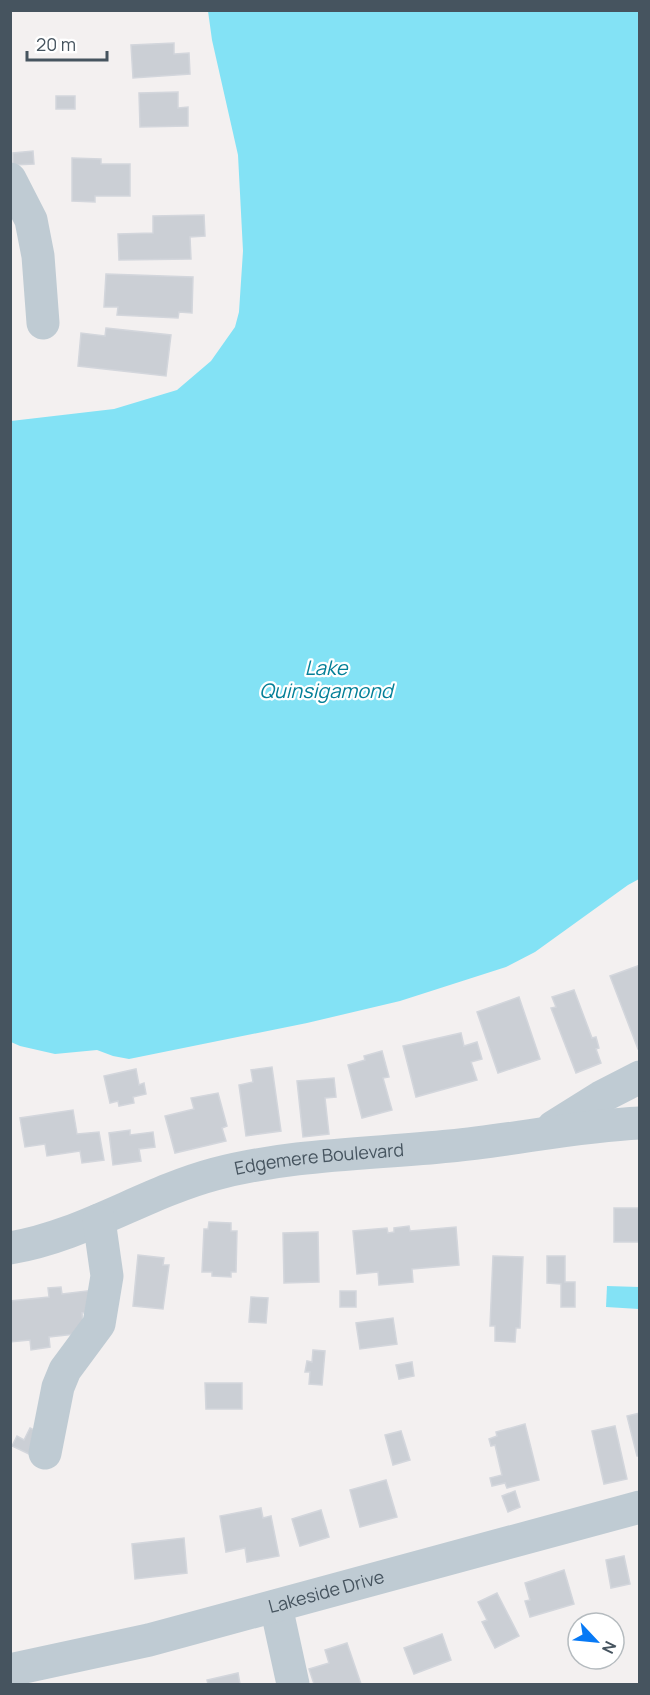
<svg xmlns="http://www.w3.org/2000/svg" width="650" height="1695" font-family="Manrope,sans-serif">
	<style>
		.water { fill: #83e2f5 }
		.building { fill: #cbcfd5; stroke: #d3d6dc; stroke-width: 1.5 }
		.lines { fill: none; stroke-linecap: round; stroke-linejoin: round }
		.minor { stroke: #bfcbd3; stroke-width: 33 }
		.labels { text-anchor: middle; stroke-width: 4.5; stroke-linejoin: round; paint-order: stroke }
		.street-label { font-size: 18px; fill: #46545f; stroke: #fff }
		.water-label { font-size: 20px; font-style: italic; fill: #037f97; stroke: #fff }
	</style>
	<rect width="100%" height="100%" fill="#f3f0f0"/>
	<g class="water">
		<polygon points="208,11 639,11 639,879 628,885 535,952 506,967 400,1001 307,1023 129,1059 113,1056 97,1050 55,1054 20,1046 11,1042 11,421 114,409 177,390 211,361 235,327 239,312 243,251 238,155 212,40"/>
		<polygon points="607,1286 639,1287 639,1309 606,1307"/>
	</g>
	<g class="building">
		<polygon points="174,43 174,54 189,53 190,74 133,78 131,45"/>
		<polygon points="178,92 178,108 188,107 188,126 140,127 139,93"/>
		<rect x="56" y="96" width="19" height="13"/>
		<polygon points="33,151 34,164 13,165 13,153"/>
		<polygon points="72,158 101,159 101,164 130,164 130,196 95,196 95,202 72,201"/>
		<polygon points="204,215 205,236 190,237 191,259 119,260 118,234 153,233 153,216"/>
		<polygon points="106,274 193,277 192,313 179,312 178,318 117,315 118,307 104,307"/>
		<polygon points="106,328 171,335 166,376 78,366 81,333 105,336"/>
		<polygon points="640,965 640,1048 638,1049 610,976"/>
		<polygon points="574,990 592,1038 596,1037 599,1048 596,1049 601,1063 576,1073 551,1008 556,1007 552,997"/>
		<polygon points="519,997 540,1059 498,1073 477,1012"/>
		<polygon points="461,1033 464,1046 477,1042 482,1059 471,1062 477,1080 416,1097 403,1046"/>
		<polygon points="382,1051 389,1077 383,1078 392,1110 362,1118 348,1065 365,1060 364,1056"/>
		<polygon points="272,1067 281,1131 246,1136 239,1085 253,1082 251,1070"/>
		<polygon points="136,1069 139,1085 144,1083 146,1094 133,1097 134,1103 119,1106 118,1101 110,1103 104,1076"/>
		<polygon points="334,1078 336,1097 325,1098 329,1134 303,1137 297,1081"/>
		<polygon points="218,1093 227,1126 222,1128 226,1141 175,1153 165,1116 194,1109 191,1098"/>
		<polygon points="73,1110 77,1134 99,1132 104,1160 82,1163 80,1151 47,1156 45,1144 25,1147 20,1118"/>
		<polygon points="130,1130 130,1135 153,1132 155,1147 139,1149 141,1161 113,1165 109,1133"/>
		<rect x="614" y="1208" width="26" height="34"/>
		<polygon points="209,1222 231,1223 231,1231 237,1231 236,1272 231,1272 231,1277 212,1276 212,1272 202,1272 204,1229 208,1229"/>
		<polygon points="409,1226 410,1231 456,1227 459,1265 412,1269 413,1282 379,1285 378,1272 357,1274 353,1231 387,1228 388,1233 394,1232 394,1228"/>
		<polygon points="318,1232 319,1282 284,1283 283,1233"/>
		<polygon points="138,1255 164,1258 163,1265 169,1265 163,1309 133,1306"/>
		<polygon points="493,1256 523,1257 520,1328 516,1328 515,1342 495,1341 495,1326 490,1326"/>
		<polygon points="547,1256 565,1256 565,1282 575,1282 575,1307 561,1307 561,1284 547,1283"/>
		<polygon points="61,1287 62,1294 95,1290 98,1311 82,1313 84,1333 49,1337 50,1347 31,1350 30,1340 10,1342 10,1301 49,1297 48,1288"/>
		<rect x="340" y="1291" width="16" height="16"/>
		<polygon points="251,1297 268,1298 266,1323 249,1322"/>
		<polygon points="393,1318 397,1344 360,1349 356,1323"/>
		<polygon points="313,1350 325,1351 322,1385 309,1384 310,1372 305,1372 307,1361 312,1362"/>
		<polygon points="412,1362 414,1376 399,1379 396,1365"/>
		<polygon points="205,1383 242,1383 242,1409 206,1409"/>
		<polygon points="640,1413 640,1456 637,1456 627,1416"/>
		<polygon points="525,1424 539,1480 507,1488 505,1483 492,1486 490,1478 502,1475 495,1445 491,1446 489,1439 497,1436 496,1432"/>
		<polygon points="615,1426 627,1479 604,1484 592,1431"/>
		<polygon points="30,1428 42,1434 31,1455 12,1446 17,1436 24,1440"/>
		<polygon points="401,1431 410,1460 393,1465 385,1435"/>
		<polygon points="386,1480 397,1517 360,1527 350,1490"/>
		<polygon points="515,1491 520,1507 508,1512 502,1496"/>
		<polygon points="261,1508 263,1518 271,1516 279,1556 247,1562 245,1548 226,1552 220,1516"/>
		<polygon points="321,1510 329,1537 300,1546 292,1519"/>
		<polygon points="184,1538 187,1573 135,1579 132,1544"/>
		<polygon points="624,1556 630,1584 611,1588 606,1560"/>
		<polygon points="564,1570 574,1604 530,1617 525,1601 530,1600 525,1583"/>
		<polygon points="497,1593 519,1636 495,1648 482,1622 487,1620 478,1602"/>
		<polygon points="442,1634 451,1660 414,1674 404,1648"/>
		<polygon points="347,1643 361,1684 314,1684 309,1669 329,1663 325,1650"/>
		<polygon points="238,1673 240,1684 208,1684 207,1680"/>
	</g>
	<g class="lines">
		<g class="minor">
			<polyline points="10,179 31,220 38,256 43,323"/>
			<polyline points="553,1127 601,1097 640,1077"/>
			<path id="s1" d="M 10,1248 C 83,1236 144,1193 215,1174 C 291,1154 372,1154 450,1146 C 514,1140 576,1126 640,1123"/>
			<polyline points="45,1453 58,1387 65,1370 99,1324 107,1276 99,1220"/>
			<polyline points="276,1606 293,1684"/>
			<path id="s2" d="M 10,1670 L 149,1640 L 640,1507"/>
		</g>
	</g>
	<g class="labels">
		<g class="street-label">
			<text dy="6" stroke="none"><textPath href="#s1" startOffset="324">Edgemere Boulevard</textPath></text>
			<text dy="6" stroke="none"><textPath href="#s2" startOffset="326">Lakeside Drive</textPath></text>
		</g>
		<g class="water-label">
			<text x="326" y="675">Lake<tspan x="326" dy="23">Quinsigamond</tspan></text>
		</g>
	</g>
	<rect width="650" height="1695" fill="none" stroke="#46545f" stroke-width="24"/>
	<g transform="translate(596 1641) rotate(116)"><circle r="28" fill="#ffffff" stroke="#b5bbbf" stroke-width="1.5"/>
	<path d="M0-4.5L10 22L0 15L-10 22Z" fill="#0779f5"/>
	<text y="-9" font-size="16" font-weight="bold" text-anchor="middle" fill="#46545f">N</text>
	</g>
	<path d="M27 51v9h80v-9" fill="none" stroke="#46545f" stroke-width="3"/>
	<text x="36" y="51" font-size="18" fill="#46545f" stroke="#ffffff" stroke-width="4.5" paint-order="stroke">20 m</text>
</svg>
